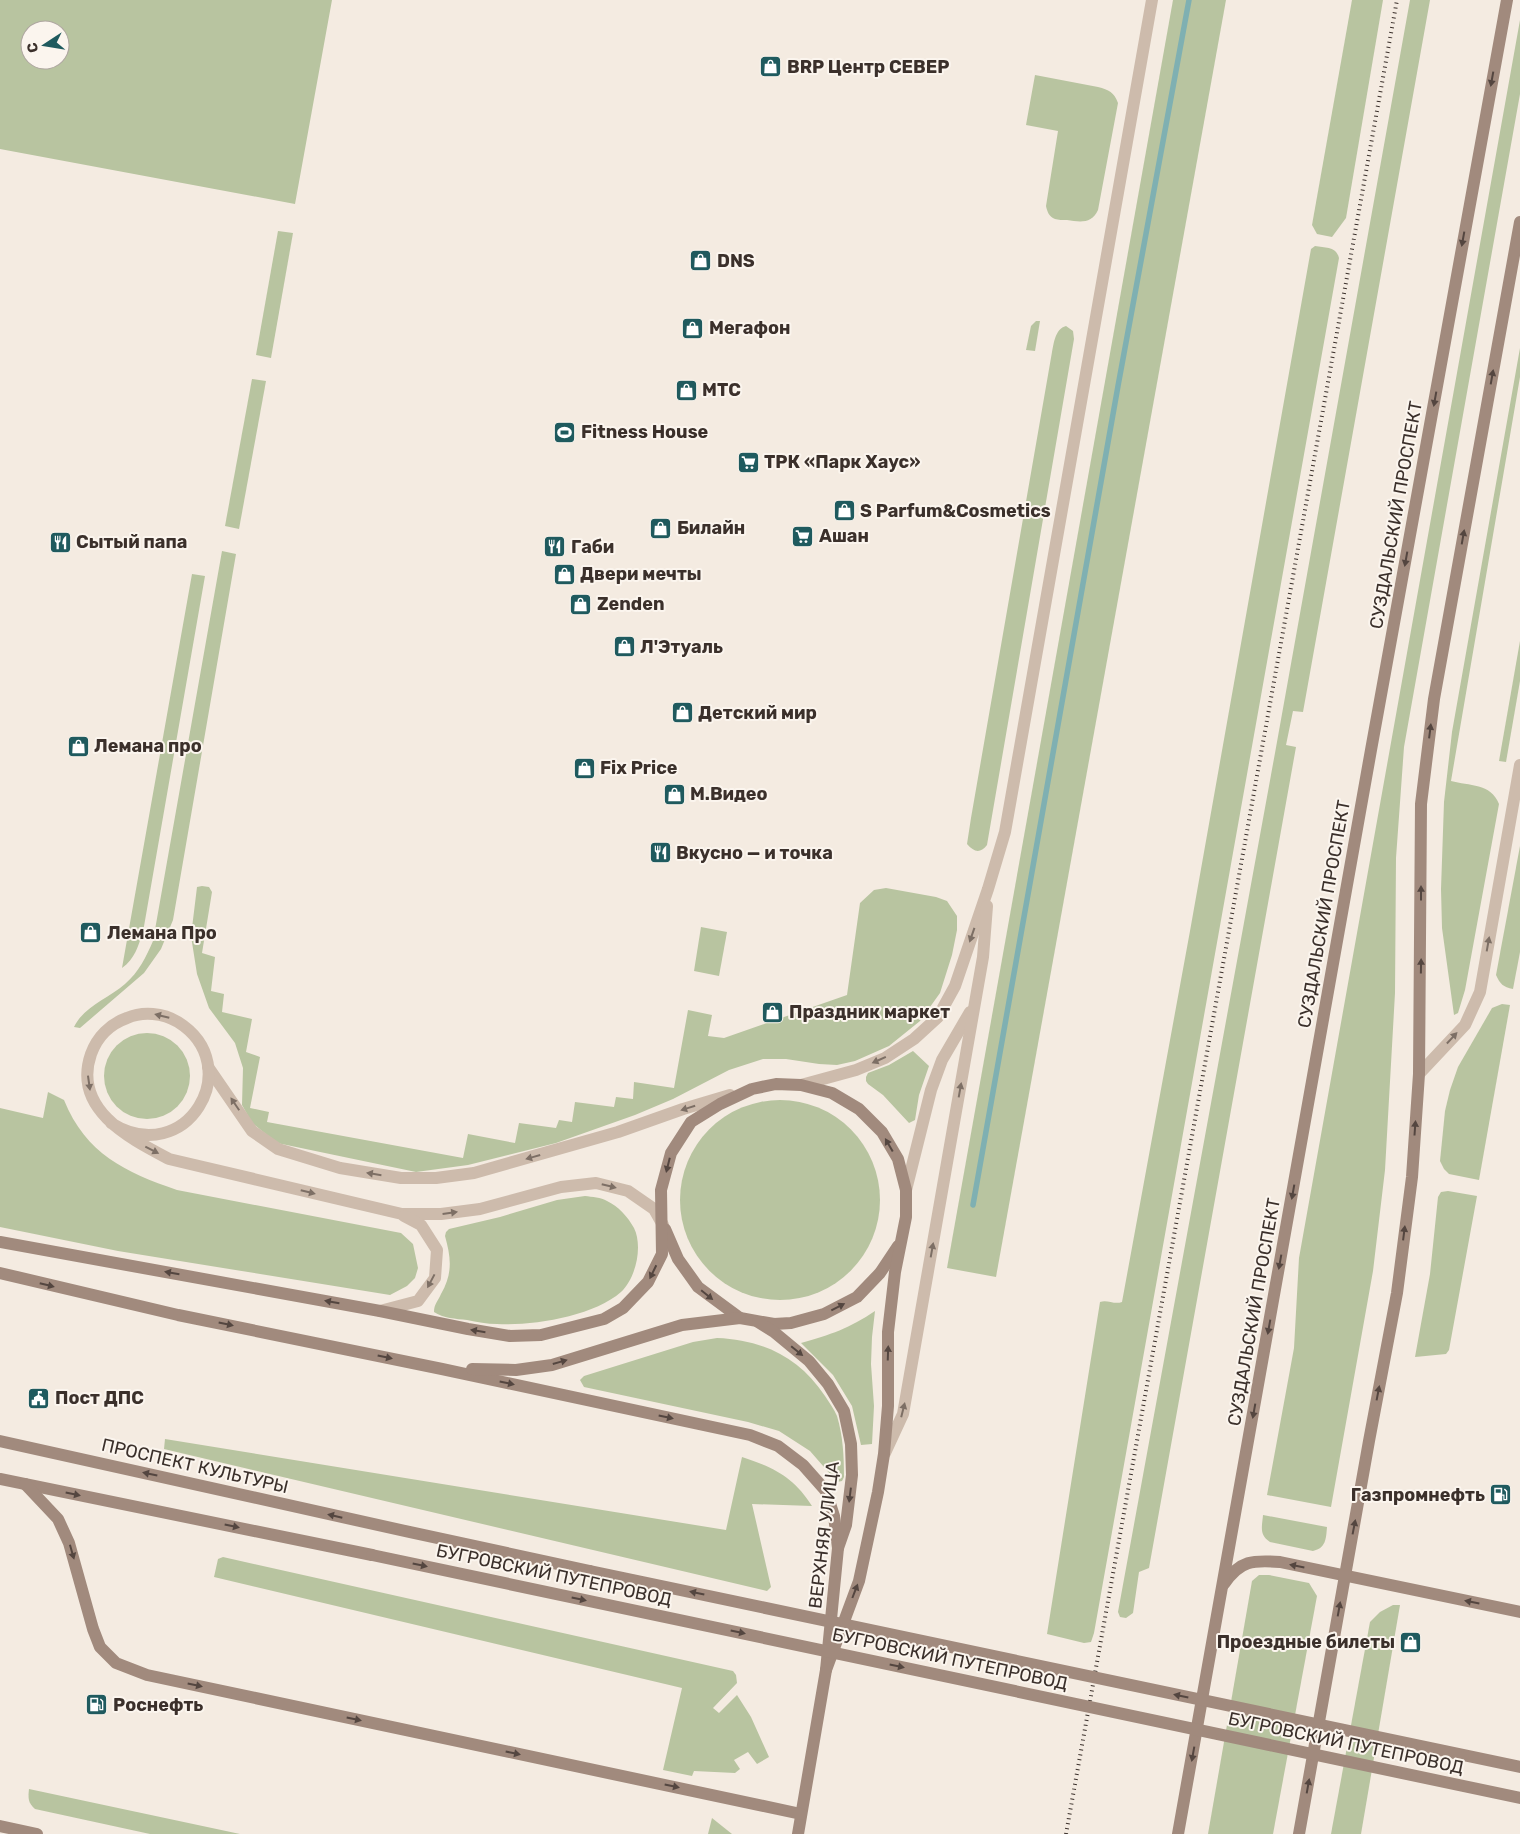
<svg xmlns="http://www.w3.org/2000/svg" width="1520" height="1834" font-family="Rubik,sans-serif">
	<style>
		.green { fill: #b8c4a0; fill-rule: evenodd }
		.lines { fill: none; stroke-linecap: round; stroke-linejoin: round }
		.stream { stroke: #7fb0b2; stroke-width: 5.5 }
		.minor { stroke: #cdbbac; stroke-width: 12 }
		.secondary { stroke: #a18a7d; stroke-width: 12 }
		.rail { stroke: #3b302b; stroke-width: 4; stroke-dasharray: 1 4; stroke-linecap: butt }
		.secondary-bridge { stroke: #a18a7d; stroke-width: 12 }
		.oneway { fill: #544640 }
		.oneway2 { fill: #7d6f65 }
		.labels { text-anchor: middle; stroke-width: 4; stroke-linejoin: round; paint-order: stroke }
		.poi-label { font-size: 18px; font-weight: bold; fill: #3b302b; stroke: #fbf5ee; text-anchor: start }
		.street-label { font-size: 18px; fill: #3b302b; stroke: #fbf5ee }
	</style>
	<rect width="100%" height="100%" fill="#f4ebe1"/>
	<g class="green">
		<path d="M 0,0 L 332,0 L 295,204 L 0,149 ZM 30,30 L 60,30 L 60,60 L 30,60 Z"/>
		<polygon points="1173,0 1226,0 996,1277 947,1268"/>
		<polygon points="1352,0 1383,0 1346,218 1332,237 1317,234 1312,225"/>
		<polygon points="1410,0 1430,0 1303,712 1293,711 1286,745 1296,747 1149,1568 1139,1572 1133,1613 1126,1618 1120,1617 1118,1612 1275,753"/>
		<polygon points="1520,20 1520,94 1404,747 1396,858 1395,993 1385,1170 1373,1271 1331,1507 1267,1495 1294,1348 1299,1258"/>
		<path d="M 1035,75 L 1098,87 C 1109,90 1114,92 1118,103 L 1098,210 C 1092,224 1080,222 1067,220 C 1063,220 1058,220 1055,219 C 1049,217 1047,211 1046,206 L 1058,131 L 1026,125 Z"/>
		<polygon points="278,231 293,233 271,358 256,355"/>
		<path d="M 1315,246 C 1325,248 1336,246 1339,258 L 1094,1633 L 1091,1642 L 1084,1643 L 1047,1634 L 1100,1302 C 1107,1299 1114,1305 1122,1302 L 1190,931 L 1311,249 Z"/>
		<polygon points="1036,321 1040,321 1035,351 1026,350 1031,326"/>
		<path d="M 1066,326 L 1073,331 L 1074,339 L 987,845 C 980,854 974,852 967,844 L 971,818 L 1052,352 C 1054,343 1055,329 1066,326 Z"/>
		<path d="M 1520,348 L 1520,377 L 1451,781 C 1469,786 1491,783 1499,804 L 1465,990 L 1458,1013 L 1454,1015 L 1442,928 L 1441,889 L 1444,802 L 1452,732 Z"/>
		<polygon points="252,379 266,381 239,529 225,526"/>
		<path d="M 222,551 L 236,554 L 173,920 L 161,949 L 144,973 L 80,1028 L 74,1027 C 84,1006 108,999 125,984 C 139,972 146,957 153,941 Z"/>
		<path d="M 192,574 L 205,576 L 143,932 C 138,946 135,959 122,968 Z"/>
		<polygon points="1520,641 1520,681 1506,762 1499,761"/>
		<path d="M 1520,846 L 1520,952 L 1513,989 C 1503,987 1500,984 1496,975 Z"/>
		<polygon points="202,886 209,887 212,892 202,953 215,957 211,991 224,994 222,1012 252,1019 246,1052 260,1057 250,1108 269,1112 267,1122 463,1158 468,1134 515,1143 519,1123 556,1128 559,1120 572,1122 575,1102 614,1107 616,1097 633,1099 634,1082 674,1088 688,1010 712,1015 708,1036 724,1038 847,995 860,903 874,890 886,888 936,897 947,901 957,916 957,930 952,955 940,993 920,1021 889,1046 855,1061 837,1065 819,1064 786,1059 763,1059 729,1070 673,1099 635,1115 556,1143 468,1165 416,1172 277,1143 252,1123 242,1105 243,1068 235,1043 209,1008 197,974 191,936 197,887"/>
		<polygon points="701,927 727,932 719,976 694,971"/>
		<polygon points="1502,1004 1510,1005 1479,1180 1449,1174 1444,1169 1440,1161 1445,1111 1450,1090 1458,1067 1492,1008"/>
		<circle cx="147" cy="1076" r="43"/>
		<polygon points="913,1051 929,1066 919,1095 915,1120 909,1123 883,1095 868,1084 866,1081 866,1077 868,1073 889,1065"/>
		<path d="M 48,1092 L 64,1100 C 86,1154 125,1172 177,1190 L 401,1233 L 413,1244 L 418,1268 L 415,1278 L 407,1286 L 390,1295 L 118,1251 L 0,1227 L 0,1108 L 43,1118 Z"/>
		<circle cx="780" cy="1200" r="100"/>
		<polygon points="1448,1191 1477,1196 1449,1350 1446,1354 1415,1357 1430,1274 1438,1197 1441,1192"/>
		<path d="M 585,1196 C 592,1197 601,1197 607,1201 C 618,1206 628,1217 634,1228 C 643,1246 636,1278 621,1292 C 594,1316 533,1326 497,1324 C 487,1324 477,1322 467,1320 C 456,1319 443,1318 434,1312 C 434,1304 438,1301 441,1294 C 453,1273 451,1258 445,1236 L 446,1232 L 449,1229 L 500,1217 L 557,1200 Z"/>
		<path d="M 875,1311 L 872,1337 L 871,1364 L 874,1406 L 872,1444 L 861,1445 L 852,1406 L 833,1375 L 801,1343 C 830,1335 850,1328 875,1311 Z"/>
		<path d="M 717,1338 C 763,1340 799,1357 825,1396 C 829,1402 834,1409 837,1416 C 843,1436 844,1456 844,1477 L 842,1481 L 837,1482 L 810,1451 L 779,1431 L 748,1422 L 584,1387 L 580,1380 L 584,1376 L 693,1342 Z"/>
		<path d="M 165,1439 L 726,1530 L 742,1457 C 773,1467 794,1477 812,1506 L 752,1504 L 771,1587 L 767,1591 L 164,1449 Z"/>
		<path d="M 1263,1515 L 1327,1527 C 1326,1539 1326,1548 1313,1551 L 1270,1542 C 1259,1535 1262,1527 1263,1515 Z"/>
		<polygon points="223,1557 733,1671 736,1675 737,1683 713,1708 719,1713 737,1695 751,1717 769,1757 757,1764 748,1752 734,1760 740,1769 735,1773 694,1771 692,1776 663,1770 682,1688 214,1577 218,1559"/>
		<polygon points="1259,1575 1269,1575 1309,1583 1317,1596 1273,1834 1208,1834 1252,1581"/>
		<polygon points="1393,1605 1400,1605 1361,1834 1331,1834 1370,1622 1380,1612"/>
		<path d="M 29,1789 L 240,1834 L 150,1834 L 35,1809 C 28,1803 28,1798 29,1789 Z"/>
		<polygon points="712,1818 732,1834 708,1834"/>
	</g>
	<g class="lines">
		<polyline class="stream" points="973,1205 1118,386 1189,0"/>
		<g class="minor">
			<polyline points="208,1067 252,1131 278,1149 340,1168 401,1178 436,1178 474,1173 618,1132 683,1109 730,1095"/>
			<polyline points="1419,1074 1465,1025 1480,992 1520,765"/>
			<polyline points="801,1085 856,1070 885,1058 914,1039 938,1017 955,986 988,889 1005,832 1152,0"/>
			<path d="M 111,1123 C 186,1170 248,1066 178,1022 C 163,1013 143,1011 127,1018 C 110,1024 97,1037 91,1054 C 72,1109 129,1138 169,1159 L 402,1214 L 441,1214 L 480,1209 L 561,1187 L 596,1183 L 628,1191 L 654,1209 L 663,1225"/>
			<polyline points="906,1190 931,1090 942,1060 970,1012"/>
			<polyline points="380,1311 418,1301 435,1278 437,1250 421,1225 404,1216"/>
			<polyline points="885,1453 903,1414 983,957 987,906"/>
		</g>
		<g class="secondary">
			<polyline points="665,1229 678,1259 698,1287 740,1318 774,1324 791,1323 824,1314 857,1297 880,1273 898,1246"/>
			<polyline points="0,1242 380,1311 468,1329 510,1336 541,1335 604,1319 623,1308 648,1282 662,1254 661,1190 671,1153 691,1122 720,1104 752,1089 776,1084 801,1085 832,1093 859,1109 882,1132 898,1159 906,1190 906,1217 895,1272 888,1332 888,1406 884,1454 878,1492 859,1581 826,1670"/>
			<polyline points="0,1273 178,1315 442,1369 750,1435 778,1446 803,1465 826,1491 834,1516 838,1548"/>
			<polyline points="758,1322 774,1332 809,1361 828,1384 844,1411 851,1444 852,1475 846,1525 838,1548 826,1670 798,1834"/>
			<polyline points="472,1369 516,1370 552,1365 682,1325 740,1318"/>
			<path d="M 0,1441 C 196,1485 393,1529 590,1571"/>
			<polyline points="0,1479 372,1555"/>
			<polyline points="25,1484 58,1519 69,1543 93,1629 100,1647 116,1663 147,1675 801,1814"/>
			<path d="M 1224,1584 C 1240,1560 1253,1560 1280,1562 L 1520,1612"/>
			<polyline points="0,1826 37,1834"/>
			<polyline points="1178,1834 1371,750 1507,0"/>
			<polyline points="1299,1834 1369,1441 1397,1293 1412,1177 1419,1074 1421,804 1434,699 1520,222"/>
		</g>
		<polyline class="rail" points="1066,1834 1397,0"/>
		<g class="secondary-bridge">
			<polyline points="372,1555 1520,1798"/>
			<polyline points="590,1571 1520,1767"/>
		</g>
	</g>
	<defs><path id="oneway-solid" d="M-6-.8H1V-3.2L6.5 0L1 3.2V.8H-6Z" transform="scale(1.25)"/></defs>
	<g class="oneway">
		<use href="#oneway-solid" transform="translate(1492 79) rotate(100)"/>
		<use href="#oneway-solid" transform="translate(1463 239) rotate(100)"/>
		<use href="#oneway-solid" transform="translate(1492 377) rotate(-80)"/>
		<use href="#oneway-solid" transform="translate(1435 399) rotate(100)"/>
		<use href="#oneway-solid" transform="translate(1463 537) rotate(-80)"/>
		<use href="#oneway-solid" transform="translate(1406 559) rotate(100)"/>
		<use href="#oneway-solid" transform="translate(1430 731) rotate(-83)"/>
		<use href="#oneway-solid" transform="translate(1421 893) rotate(-90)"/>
		<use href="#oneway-solid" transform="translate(1421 966) rotate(-89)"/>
		<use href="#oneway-solid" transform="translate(1415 1128) rotate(-86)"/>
		<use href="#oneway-solid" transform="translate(889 1145) rotate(-120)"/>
		<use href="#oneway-solid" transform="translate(668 1165) rotate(104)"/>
		<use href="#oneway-solid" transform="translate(1293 1192) rotate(100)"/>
		<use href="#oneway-solid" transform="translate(1404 1233) rotate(-83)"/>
		<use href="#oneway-solid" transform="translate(1280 1262) rotate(100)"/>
		<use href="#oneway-solid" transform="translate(653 1272) rotate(116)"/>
		<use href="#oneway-solid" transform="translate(172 1273) rotate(-170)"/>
		<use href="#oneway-solid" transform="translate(47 1285) rotate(14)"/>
		<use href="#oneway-solid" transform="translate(707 1295) rotate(39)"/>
		<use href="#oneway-solid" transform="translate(332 1302) rotate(-170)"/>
		<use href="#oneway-solid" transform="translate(838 1307) rotate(-27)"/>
		<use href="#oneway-solid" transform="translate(226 1324) rotate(12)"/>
		<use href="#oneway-solid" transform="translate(1269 1327) rotate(100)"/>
		<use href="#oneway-solid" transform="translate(478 1331) rotate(-171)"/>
		<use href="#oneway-solid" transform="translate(797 1351) rotate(39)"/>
		<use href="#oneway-solid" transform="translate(888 1353) rotate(-88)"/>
		<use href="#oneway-solid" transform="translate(385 1357) rotate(12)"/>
		<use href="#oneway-solid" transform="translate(560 1362) rotate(-16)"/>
		<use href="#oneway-solid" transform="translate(507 1383) rotate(12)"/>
		<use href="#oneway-solid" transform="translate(1378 1393) rotate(-79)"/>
		<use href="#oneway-solid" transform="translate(1254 1411) rotate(100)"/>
		<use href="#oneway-solid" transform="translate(666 1417) rotate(12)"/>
		<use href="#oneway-solid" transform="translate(150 1474) rotate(-168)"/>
		<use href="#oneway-solid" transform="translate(73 1494) rotate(12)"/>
		<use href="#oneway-solid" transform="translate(850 1495) rotate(97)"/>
		<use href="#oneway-solid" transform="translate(335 1516) rotate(-167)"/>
		<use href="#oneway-solid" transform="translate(232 1526) rotate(12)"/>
		<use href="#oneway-solid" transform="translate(1354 1527) rotate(-79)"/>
		<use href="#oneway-solid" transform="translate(72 1552) rotate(74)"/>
		<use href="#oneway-solid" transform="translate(420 1565) rotate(12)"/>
		<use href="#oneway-solid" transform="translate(1297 1566) rotate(-169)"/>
		<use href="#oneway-solid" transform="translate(855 1591) rotate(-69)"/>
		<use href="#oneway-solid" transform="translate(697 1593) rotate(-168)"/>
		<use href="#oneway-solid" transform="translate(579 1599) rotate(12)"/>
		<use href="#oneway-solid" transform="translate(1472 1602) rotate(-169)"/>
		<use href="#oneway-solid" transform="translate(1339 1609) rotate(-80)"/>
		<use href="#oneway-solid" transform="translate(738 1632) rotate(12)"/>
		<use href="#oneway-solid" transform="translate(897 1666) rotate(12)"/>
		<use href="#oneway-solid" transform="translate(195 1685) rotate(12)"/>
		<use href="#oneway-solid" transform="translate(1181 1696) rotate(-168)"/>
		<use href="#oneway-solid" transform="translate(354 1719) rotate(12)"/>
		<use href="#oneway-solid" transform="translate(513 1753) rotate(12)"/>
		<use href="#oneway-solid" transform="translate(1193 1754) rotate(100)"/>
		<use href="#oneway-solid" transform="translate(672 1786) rotate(12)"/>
		<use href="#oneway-solid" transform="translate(1308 1786) rotate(-80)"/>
	</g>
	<g class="oneway2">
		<use href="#oneway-solid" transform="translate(972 935) rotate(109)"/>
		<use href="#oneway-solid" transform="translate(1488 944) rotate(-80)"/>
		<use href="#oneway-solid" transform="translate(162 1016) rotate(-166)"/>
		<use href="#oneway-solid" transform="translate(1452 1038) rotate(-47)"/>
		<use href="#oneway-solid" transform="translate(879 1060) rotate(156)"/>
		<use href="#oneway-solid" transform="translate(89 1083) rotate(82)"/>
		<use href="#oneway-solid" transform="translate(960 1090) rotate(-80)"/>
		<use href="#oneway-solid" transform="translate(235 1104) rotate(-124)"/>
		<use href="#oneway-solid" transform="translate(688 1108) rotate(163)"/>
		<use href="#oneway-solid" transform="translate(152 1150) rotate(27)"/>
		<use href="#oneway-solid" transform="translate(533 1157) rotate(164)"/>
		<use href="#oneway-solid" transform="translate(374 1174) rotate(-171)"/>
		<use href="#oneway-solid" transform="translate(609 1186) rotate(14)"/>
		<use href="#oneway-solid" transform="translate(308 1192) rotate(14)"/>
		<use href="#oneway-solid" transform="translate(450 1213) rotate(-8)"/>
		<use href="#oneway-solid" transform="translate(932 1250) rotate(-80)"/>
		<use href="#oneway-solid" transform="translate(431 1281) rotate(118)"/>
		<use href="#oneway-solid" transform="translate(903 1410) rotate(-76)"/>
	</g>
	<defs>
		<symbol id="shop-square" viewBox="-11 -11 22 22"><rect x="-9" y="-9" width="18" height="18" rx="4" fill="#1f5a5e" stroke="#fbf5ee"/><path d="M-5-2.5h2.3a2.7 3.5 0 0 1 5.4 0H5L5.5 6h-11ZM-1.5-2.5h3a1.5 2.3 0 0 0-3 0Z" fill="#fff"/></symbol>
		<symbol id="stadium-square" viewBox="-11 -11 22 22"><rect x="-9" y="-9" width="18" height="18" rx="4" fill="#1f5a5e" stroke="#fbf5ee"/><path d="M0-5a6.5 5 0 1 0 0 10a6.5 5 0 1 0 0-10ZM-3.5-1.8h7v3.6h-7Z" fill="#fff"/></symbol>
		<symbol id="supermarket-square" viewBox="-11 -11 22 22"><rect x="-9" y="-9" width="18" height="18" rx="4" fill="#1f5a5e" stroke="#fbf5ee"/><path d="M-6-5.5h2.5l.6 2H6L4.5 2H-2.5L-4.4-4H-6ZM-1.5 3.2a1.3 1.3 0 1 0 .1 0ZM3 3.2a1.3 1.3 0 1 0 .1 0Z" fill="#fff"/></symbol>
		<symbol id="restaurant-square" viewBox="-11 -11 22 22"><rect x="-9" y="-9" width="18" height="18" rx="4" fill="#1f5a5e" stroke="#fbf5ee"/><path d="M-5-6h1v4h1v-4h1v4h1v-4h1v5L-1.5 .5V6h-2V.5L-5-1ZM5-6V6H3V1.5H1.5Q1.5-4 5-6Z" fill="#fff"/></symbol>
		<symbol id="civic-square" viewBox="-11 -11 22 22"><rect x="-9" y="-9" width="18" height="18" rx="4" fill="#1f5a5e" stroke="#fbf5ee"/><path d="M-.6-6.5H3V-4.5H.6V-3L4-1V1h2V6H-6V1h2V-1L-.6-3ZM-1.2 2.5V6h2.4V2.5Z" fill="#fff"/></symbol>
		<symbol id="fuel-square" viewBox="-11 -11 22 22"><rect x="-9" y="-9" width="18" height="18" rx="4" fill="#1f5a5e" stroke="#fbf5ee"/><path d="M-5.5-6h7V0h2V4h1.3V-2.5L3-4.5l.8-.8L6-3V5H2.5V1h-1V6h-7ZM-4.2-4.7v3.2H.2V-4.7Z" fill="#fff"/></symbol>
	</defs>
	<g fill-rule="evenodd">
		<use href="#shop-square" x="758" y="54" width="25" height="25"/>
		<use href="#shop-square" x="688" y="248" width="25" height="25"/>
		<use href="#shop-square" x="680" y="316" width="25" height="25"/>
		<use href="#shop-square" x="674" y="378" width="25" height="25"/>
		<use href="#stadium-square" x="552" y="420" width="25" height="25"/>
		<use href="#supermarket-square" x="736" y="450" width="25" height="25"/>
		<use href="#shop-square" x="832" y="498" width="25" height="25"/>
		<use href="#shop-square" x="648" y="516" width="25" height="25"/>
		<use href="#supermarket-square" x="790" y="524" width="25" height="25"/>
		<use href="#restaurant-square" x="48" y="530" width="25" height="25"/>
		<use href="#restaurant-square" x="542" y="534" width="25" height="25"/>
		<use href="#shop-square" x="552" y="562" width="25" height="25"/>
		<use href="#shop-square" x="568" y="592" width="25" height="25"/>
		<use href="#shop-square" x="612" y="634" width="25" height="25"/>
		<use href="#shop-square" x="670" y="700" width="25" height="25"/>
		<use href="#shop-square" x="66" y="734" width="25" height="25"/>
		<use href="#shop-square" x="572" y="756" width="25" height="25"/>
		<use href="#shop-square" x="662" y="782" width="25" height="25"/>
		<use href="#restaurant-square" x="648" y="840" width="25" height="25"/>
		<use href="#shop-square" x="78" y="920" width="25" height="25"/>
		<use href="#shop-square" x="760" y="1000" width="25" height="25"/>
		<use href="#civic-square" x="26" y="1386" width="25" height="25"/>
		<use href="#fuel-square" x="1488" y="1482" width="25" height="25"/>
		<use href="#shop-square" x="1398" y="1630" width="25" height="25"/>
		<use href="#fuel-square" x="84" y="1692" width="25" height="25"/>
	</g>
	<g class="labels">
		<g class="poi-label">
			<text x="787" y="73">BRP Центр СЕВЕР</text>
			<text x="717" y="267">DNS</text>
			<text x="709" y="334">Мегафон</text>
			<text x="702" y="396">МТС</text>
			<text x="581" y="438">Fitness House</text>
			<text x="764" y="468">ТРК «Парк Хаус»</text>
			<text x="860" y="517">S Parfum&amp;Cosmetics</text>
			<text x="677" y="534">Билайн</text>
			<text x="819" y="542">Ашан</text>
			<text x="76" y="548">Сытый папа</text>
			<text x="571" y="553">Габи</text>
			<text x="580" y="580">Двери мечты</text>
			<text x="597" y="610">Zenden</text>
			<text x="640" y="653">Л'Этуаль</text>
			<text x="698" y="719">Детский мир</text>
			<text x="94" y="752">Лемана про</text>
			<text x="600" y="774">Fix Price</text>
			<text x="690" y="800">М.Видео</text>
			<text x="676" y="859">Вкусно — и точка</text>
			<text x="107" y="939">Лемана Про</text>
			<text x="789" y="1018">Праздник маркет</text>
			<text x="55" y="1404">Пост ДПС</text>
			<text x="1485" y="1501" text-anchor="end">Газпромнефть</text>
			<text x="1395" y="1648" text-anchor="end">Проездные билеты</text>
			<text x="113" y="1711">Роснефть</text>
		</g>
		<g class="street-label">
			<text transform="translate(1396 515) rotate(-80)" y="6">СУЗДАЛЬСКИЙ ПРОСПЕКТ</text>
			<text transform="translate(1324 914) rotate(-80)" y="6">СУЗДАЛЬСКИЙ ПРОСПЕКТ</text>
			<text transform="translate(1254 1312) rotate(-80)" y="6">СУЗДАЛЬСКИЙ ПРОСПЕКТ</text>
			<text transform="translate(195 1466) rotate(13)" y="6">ПРОСПЕКТ КУЛЬТУРЫ</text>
			<text transform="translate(824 1535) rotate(-83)" y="6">ВЕРХНЯЯ УЛИЦА</text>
			<text transform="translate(554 1575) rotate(12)" y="6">БУГРОВСКИЙ ПУТЕПРОВОД</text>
			<text transform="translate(950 1659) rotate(12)" y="6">БУГРОВСКИЙ ПУТЕПРОВОД</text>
			<text transform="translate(1346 1743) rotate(12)" y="6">БУГРОВСКИЙ ПУТЕПРОВОД</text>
		</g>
	</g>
	<g transform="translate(45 45) rotate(258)"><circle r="24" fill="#fbf5ee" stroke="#aea6a0"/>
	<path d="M0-4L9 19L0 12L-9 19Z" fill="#1f5a5e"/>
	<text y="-8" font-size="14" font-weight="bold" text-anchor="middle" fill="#3b302b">С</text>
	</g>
</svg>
